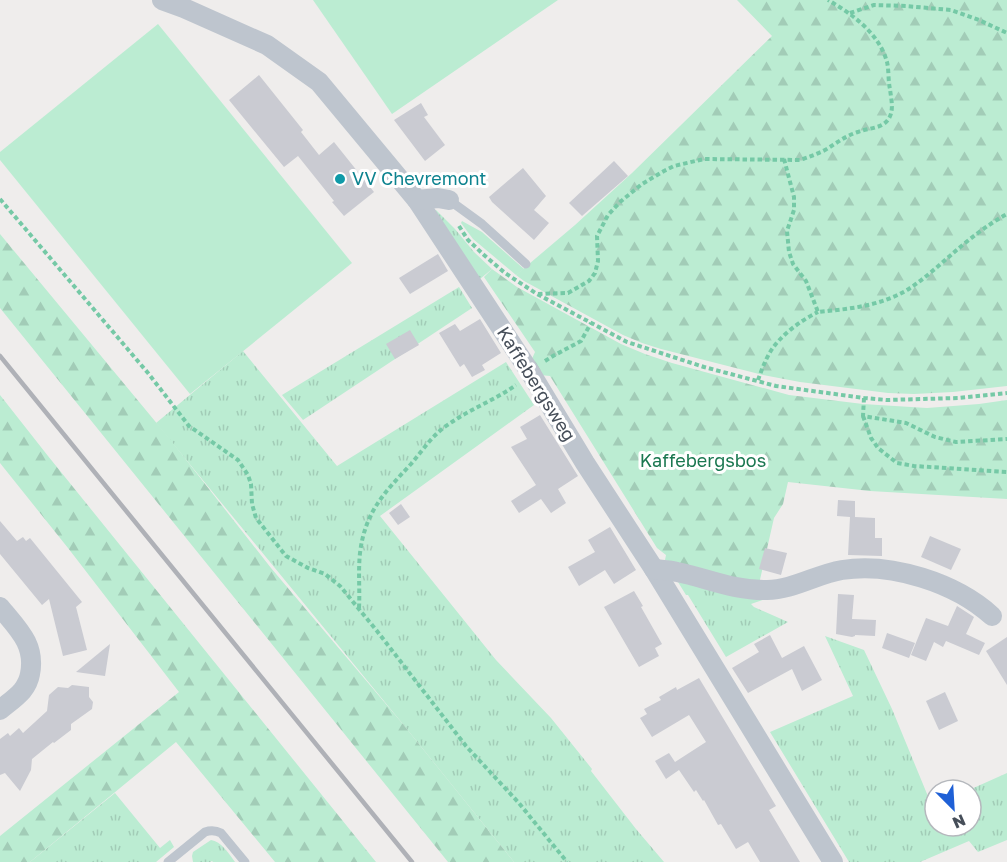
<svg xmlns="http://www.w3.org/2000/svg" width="1007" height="862" font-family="'Golos Text',sans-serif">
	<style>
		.grass { fill: url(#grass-tufts) }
		.forest { fill: url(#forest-firs) }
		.garden { fill: #bbecd2 }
		.building { fill: #cacbd2 }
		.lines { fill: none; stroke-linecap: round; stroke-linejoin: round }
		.path { stroke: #75c9a6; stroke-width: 4; stroke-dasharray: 4.5 3; stroke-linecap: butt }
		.lane { stroke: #bec5ce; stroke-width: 9 }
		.street { stroke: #bec5ce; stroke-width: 20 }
		.rail { stroke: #afb1b7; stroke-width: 4.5 }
		.culture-dot { fill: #0f9aa8; stroke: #fff; stroke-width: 2 }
		.labels { text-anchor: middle; stroke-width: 6; stroke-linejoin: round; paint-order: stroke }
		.culture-label { font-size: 18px; fill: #0d838f; stroke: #fff; text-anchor: start }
		.street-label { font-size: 18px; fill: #464e59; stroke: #fff }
		.park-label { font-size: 18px; fill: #1a7750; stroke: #fff }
	</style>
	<defs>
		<pattern id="grass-tufts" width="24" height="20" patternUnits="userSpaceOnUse" patternTransform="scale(1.5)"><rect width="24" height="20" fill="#bbecd2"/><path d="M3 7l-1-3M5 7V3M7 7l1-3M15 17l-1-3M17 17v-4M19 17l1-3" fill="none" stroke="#a2ccb7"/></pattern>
		<pattern id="forest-firs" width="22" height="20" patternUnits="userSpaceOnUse" patternTransform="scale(1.5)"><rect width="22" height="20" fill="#bbecd2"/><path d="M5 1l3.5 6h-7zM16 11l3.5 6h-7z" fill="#a2ccb7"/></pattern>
	</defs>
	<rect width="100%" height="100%" fill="#efedec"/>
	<g class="grass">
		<polygon points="436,210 455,229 474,252 492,269 480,279 433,212"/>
		<polygon points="462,221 482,232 524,269 516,275 473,239 461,223"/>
		<polygon points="459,287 472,308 303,420 282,395"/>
		<polygon points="243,351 337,466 506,362 534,405 380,516 496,660 551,718 592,769 591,771 636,829 664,862 514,862 402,723 156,423"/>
		<polygon points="678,582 768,598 751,604 754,607 788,622 726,657 688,595 686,595"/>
		<polygon points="825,636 864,650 892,709 932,806 935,805 935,826 971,826 971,790 969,790 1007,773 1007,840 978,852 969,841 920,862 849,862 770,732 853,696"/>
		<polygon points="115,793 160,848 170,840 174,847 156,862 30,862"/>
		<path d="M 211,840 C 221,841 229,854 235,862 L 213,862 L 212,861 L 210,862 L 193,862 L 192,856 L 193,852 Z"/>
	</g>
	<g class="forest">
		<polygon points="737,0 1007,0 1007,386 953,392 914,394 888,393 800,382 763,375 661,349 642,343 623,335 524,281 516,275 575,225 632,173 772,36"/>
		<polygon points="0,234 169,438 271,568 402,723 514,862 448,862 0,308"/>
		<polygon points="492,269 517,287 621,344 645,354 672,363 789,395 863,404 927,408 979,404 1007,400 1007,499 870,491 788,482 783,504 774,518 759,584 724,579 665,560 666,555 657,548 550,376 540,375 531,361 535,352 484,277"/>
		<polygon points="0,395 48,456 376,862 275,862 176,742 30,862 0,862 0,836 179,692 68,548 0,463"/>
	</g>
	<g class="garden">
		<polygon points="313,0 558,0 392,114"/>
		<polygon points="158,24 352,263 190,394 0,160 0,152"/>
	</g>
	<g class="building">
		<polygon points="259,75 303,130 301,132 319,155 334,142 374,192 344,216 332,202 334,201 298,156 284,167 229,100"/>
		<polygon points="421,103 428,115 424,117 445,145 425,161 394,120"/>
		<polygon points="614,161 628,176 582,216 569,203"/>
		<polygon points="523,168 546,196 534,210 549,223 534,240 492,202 489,197"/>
		<polygon points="438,254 448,271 410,294 399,278"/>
		<polygon points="480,319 501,353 482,365 485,370 472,377 464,364 460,367 439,333 455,324 460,331"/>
		<polygon points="410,330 419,345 395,359 386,344"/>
		<polygon points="540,415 578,476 558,489 566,503 551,513 541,499 519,513 511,501 536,485 511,447 527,439 520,427"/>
		<polygon points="838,500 855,501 855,517 875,518 875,538 882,538 882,556 848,555 850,517 837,516"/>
		<polygon points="401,504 410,517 398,525 389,513"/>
		<polygon points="0,521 17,541 23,537 26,541 30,538 82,602 76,607 87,650 63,656 49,599 42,605 0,554"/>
		<polygon points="610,527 636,570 614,584 605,570 579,586 568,567 595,552 588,540"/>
		<polygon points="930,536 961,549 951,570 921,557"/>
		<polygon points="765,548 787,553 781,575 759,569"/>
		<polygon points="634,591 643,606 641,607 662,644 655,648 659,656 639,667 604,607"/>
		<polygon points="838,594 854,595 852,619 876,620 875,636 855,635 855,636 852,637 836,634"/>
		<polygon points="957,606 974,617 966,634 985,643 979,655 946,641 943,647 934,642 926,661 911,655 926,618 948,626"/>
		<polygon points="887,633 915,643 909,658 882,648"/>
		<polygon points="770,635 782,658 804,646 822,680 802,691 792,669 748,693 732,668 759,652 754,644"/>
		<polygon points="1007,637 1007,685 986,651"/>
		<polygon points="110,644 105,676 76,672"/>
		<polygon points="699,678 776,806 769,810 800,862 760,862 748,842 736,849 721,824 718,825 704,800 703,801 696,790 694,792 679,770 666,779 655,761 669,753 675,762 706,742 689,715 652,737 640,718 647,714 644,709 661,700 659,697 676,687 677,690"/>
		<polygon points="72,685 89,687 89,697 93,702 92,709 71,724 71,730 54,743 53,742 32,759 31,770 20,791 5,773 0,775 0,739 8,733 10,736 19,728 23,733 47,711 49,695 58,687 68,688"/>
		<polygon points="945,692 958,721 939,730 926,701"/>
	</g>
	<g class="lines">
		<g class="path">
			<polyline points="850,13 874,5 906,6 951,10 979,20 1007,33"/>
			<path d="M 784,159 L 794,197 L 794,210 L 787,231 L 789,252 L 793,264 L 806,281 L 818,312 C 849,309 880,306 907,290 C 923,280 937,267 951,255 C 968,240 987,225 1007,214"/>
			<polyline points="0,199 148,373 189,426 238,460 248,475 251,484 252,504 256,518 286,556 308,568 325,574 340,586 377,631 466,746 518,802 567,862"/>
			<polyline points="459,226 468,240 484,255 505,273 537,294 627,342 704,367 776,386 864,398 887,400 958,398 1007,393"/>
			<path d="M 538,294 L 568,293 L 589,281 L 595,273 L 598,261 L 597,236 L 608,215 L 620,202 L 642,184 L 664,171 L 674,166 L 704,159 L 800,160 C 809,157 817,154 825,150 C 837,143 845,136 858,132 C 867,128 880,129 887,121 C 895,112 891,99 890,89 C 888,81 889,70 887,62 C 879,33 852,14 828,0"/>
			<polyline points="545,361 553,356 581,341 591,323"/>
			<path d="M 758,380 C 761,372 764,363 769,354 C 779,336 800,321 818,312"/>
			<polyline points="864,398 863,416 906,423 935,437 956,442 1007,439"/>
			<polyline points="863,416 871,438 878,448 897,463 914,466 1007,472"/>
			<path d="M 359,608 C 360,590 358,572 360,553 C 365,512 384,493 411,464 C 423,450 433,434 449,424 C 470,409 495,400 516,385"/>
		</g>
		<g class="lane">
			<polyline points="449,200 482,224 526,264"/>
			<path d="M 168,862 L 205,832 C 211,830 215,830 221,833 L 245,862"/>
		</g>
		<g class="street">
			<polyline points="162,0 184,8 267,45 319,82 417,200 530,372 585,463 654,569 833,862"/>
			<polyline points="417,200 438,198 449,200"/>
			<path d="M 654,569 C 662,570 669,570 677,572 C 707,578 735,591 767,590 C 793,590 817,574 842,570 C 891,562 956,583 992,616"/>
			<path d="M 0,607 C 17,628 36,644 30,674 C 29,680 26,686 22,691 C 16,698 7,704 0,710"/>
		</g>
		<polyline class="rail" points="0,356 412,862"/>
	</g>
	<circle class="culture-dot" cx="340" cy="179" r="6"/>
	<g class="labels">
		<g class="culture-label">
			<text x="352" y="185">VV Chevremont</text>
		</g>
		<g class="street-label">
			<text transform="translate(536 384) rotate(58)" y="6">Kaffebergsweg</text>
		</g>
		<g class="park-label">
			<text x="703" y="467">Kaffebergsbos</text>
		</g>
	</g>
	<g transform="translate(953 808) rotate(156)"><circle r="28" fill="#ffffff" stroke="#b5b8bd" stroke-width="1.5"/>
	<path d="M0-4.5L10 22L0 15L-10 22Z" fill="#1f60d6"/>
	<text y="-9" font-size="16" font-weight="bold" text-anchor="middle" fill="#464e59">N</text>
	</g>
</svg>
